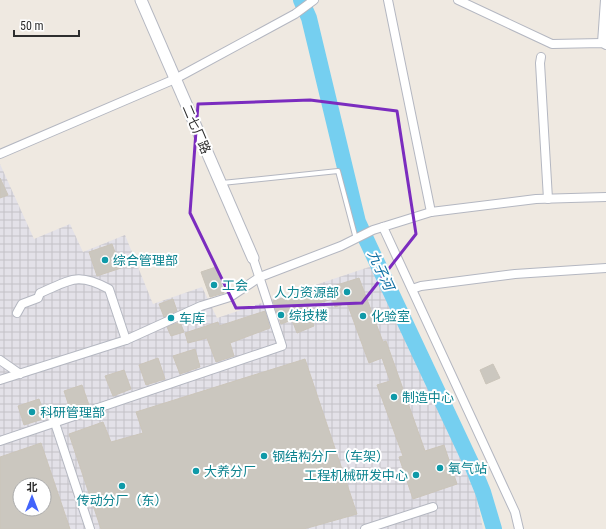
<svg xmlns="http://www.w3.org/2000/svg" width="606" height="529" font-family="'Roboto Condensed','Noto Sans SC',sans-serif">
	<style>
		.industrial { fill: url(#industrial-grid); fill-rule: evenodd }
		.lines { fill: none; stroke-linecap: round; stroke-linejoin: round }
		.river { stroke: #75cff0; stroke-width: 16 }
		.building { fill: #cbc7bf; stroke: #cbc5ba; fill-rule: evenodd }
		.lane-casing { stroke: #b4b7c1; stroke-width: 6 }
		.street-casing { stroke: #b4b7c1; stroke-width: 10 }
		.secondary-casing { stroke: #b4b7c1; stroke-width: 13 }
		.lane { stroke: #fff; stroke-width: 4 }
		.street { stroke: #fff; stroke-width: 8 }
		.secondary { stroke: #fff; stroke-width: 11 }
		.marked { fill: none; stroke: #7b2cbf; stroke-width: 3; stroke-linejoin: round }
		.culture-dot { fill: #0f9aa8; stroke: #fff; stroke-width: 1.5 }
		.labels { text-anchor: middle; stroke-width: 4; stroke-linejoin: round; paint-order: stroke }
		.street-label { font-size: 13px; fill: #2e2e2e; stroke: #fff }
		.culture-label { font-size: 13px; fill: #0d838f; stroke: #fff; text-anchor: start }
		.water-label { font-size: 14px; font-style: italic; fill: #0d6fa3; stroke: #fff }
	</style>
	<defs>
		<pattern id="industrial-grid" width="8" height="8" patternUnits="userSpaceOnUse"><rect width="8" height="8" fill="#e3e1e8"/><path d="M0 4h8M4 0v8" fill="none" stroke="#c3c1c7"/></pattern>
	</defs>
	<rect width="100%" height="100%" fill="#efe9e1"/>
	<path class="industrial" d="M 0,164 L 34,239 L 70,224 L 83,252 L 125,235 L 153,304 L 202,287 L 217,318 L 375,265 L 476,494 L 483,529 L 0,529 ZM 20,485 L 44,485 L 44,509 L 20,509 Z"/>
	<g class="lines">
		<polyline class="river" points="301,0 309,18 358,222 472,465 483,492 494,529"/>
	</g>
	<g class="building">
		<polygon points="0,178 8,195 0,198"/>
		<polygon points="112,244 121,268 97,276 89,252"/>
		<polygon points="216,267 224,293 210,297 201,272"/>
		<polygon points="359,278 383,342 386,341 425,451 444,445 457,484 413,499 399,457 403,456 377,385 390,381 382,358 369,363 347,303 335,307 332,299 307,307 314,326 297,333 292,320 281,324 273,301 301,292 302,296"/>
		<polygon points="173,299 177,311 164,317 159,304"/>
		<polygon points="265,311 270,328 230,343 234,356 216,362 207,338 188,343 185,333 218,322 219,326"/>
		<polygon points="180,322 184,332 171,336 167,327"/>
		<polygon points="195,349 200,367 180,374 173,356"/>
		<polygon points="158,358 165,379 146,385 139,365"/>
		<polygon points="305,359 357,514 304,529 101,529 69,434 103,422 111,442 143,433 136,412"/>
		<polygon points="493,364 500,378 486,384 480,370"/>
		<polygon points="124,370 131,389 113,396 105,376"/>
		<polygon points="82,385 89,405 70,409 64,391"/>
		<polygon points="39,399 46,418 24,425 18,406"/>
		<path d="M 41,443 L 70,529 L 0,529 L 0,457 ZM 20,485 L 44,485 L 44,509 L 20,509 Z"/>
	</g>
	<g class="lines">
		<defs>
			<polyline id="lane" points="222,183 338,171 356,239"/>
			<g id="street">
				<polyline points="388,0 431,212"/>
				<polyline points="458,0 552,44 602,43 606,45"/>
				<polyline points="602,43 605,0"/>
				<polyline points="541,57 540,63 548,199"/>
				<polyline points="0,154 175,79 295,14 314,0"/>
				<polyline points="383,227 515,512 519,529"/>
				<polyline points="412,289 421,286 515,274 606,268"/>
				<path d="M 17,313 L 22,304 L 38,298 L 40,293 C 71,280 77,272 109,289 L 126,340"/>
				<polyline points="0,360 20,374"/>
				<polyline points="0,380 126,340 201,306 230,297 260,277 341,246 373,230 431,212 536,199 606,197"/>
				<polyline points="55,423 90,529"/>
				<polyline points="0,441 282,346 253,258"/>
				<polyline points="365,529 433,507"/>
			</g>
			<polyline id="secondary" points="141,0 253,258"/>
		</defs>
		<use href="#lane" class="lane-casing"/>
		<use href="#street" class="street-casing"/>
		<use href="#secondary" class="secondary-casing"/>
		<use href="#lane" class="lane"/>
		<use href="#street" class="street"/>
		<use href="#secondary" class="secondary"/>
	</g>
	<path class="marked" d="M 310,100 L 397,111 L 416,234 L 362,303 L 236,308 L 190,213 L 198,104 Z"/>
	<g class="culture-dot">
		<circle cx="105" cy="260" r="4"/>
		<circle cx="214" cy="285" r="4"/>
		<circle cx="347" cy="292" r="4"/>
		<circle cx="281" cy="315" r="4"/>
		<circle cx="363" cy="316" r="4"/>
		<circle cx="171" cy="318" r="4"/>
		<circle cx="394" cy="397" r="4"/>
		<circle cx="32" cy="412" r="4"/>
		<circle cx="264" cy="456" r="4"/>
		<circle cx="440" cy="468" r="4"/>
		<circle cx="196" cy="471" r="4"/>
		<circle cx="416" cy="475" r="4"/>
		<circle cx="122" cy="486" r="4"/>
	</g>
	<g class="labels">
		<g class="street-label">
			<text transform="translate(197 129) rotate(67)" y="5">二七厂路</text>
		</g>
		<g class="culture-label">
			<text x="113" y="265">综合管理部</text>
			<text x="222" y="290">工会</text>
			<text x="339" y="297" text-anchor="end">人力资源部</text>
			<text x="289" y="320">综技楼</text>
			<text x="371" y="321">化验室</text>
			<text x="179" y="323">车库</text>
			<text x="402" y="402">制造中心</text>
			<text x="40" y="417">科研管理部</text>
			<text x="272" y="461">钢结构分厂（车架）</text>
			<text x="448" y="473">氧气站</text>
			<text x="204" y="476">大养分厂</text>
			<text x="408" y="480" text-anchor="end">工程机械研发中心</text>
			<text x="122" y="505" text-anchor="middle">传动分厂（东）</text>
		</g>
		<g class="water-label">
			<text transform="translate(381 270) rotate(65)" y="5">九子河</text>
		</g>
	</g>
	<g transform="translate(32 497)"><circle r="19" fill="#ffffff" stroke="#ababab"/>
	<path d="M0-3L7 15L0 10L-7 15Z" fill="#4264fb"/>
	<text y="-6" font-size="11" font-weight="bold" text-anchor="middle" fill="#2e2e2e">北</text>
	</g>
	<path d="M14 30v6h65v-6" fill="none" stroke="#2e2e2e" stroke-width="2"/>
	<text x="20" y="30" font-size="12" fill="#2e2e2e" stroke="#ffffff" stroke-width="3" paint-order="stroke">50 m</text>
</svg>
